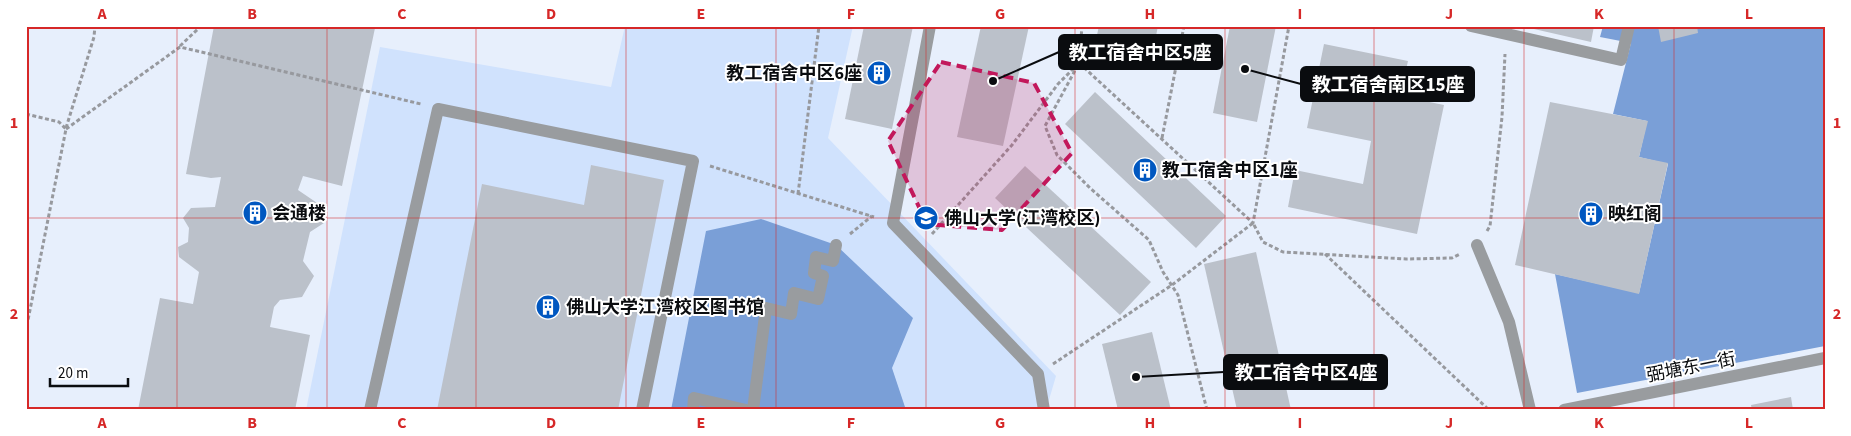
<svg xmlns="http://www.w3.org/2000/svg" width="1851" height="436" font-family="'Source Sans 3','Noto Sans SC',sans-serif">
	<style>
		.built { fill: #e7effc }
		.green { fill: #d0e2fd }
		.water { fill: #7a9fd7 }
		.building { fill: #bbc1ca }
		.lines { fill: none; stroke-linecap: round; stroke-linejoin: round }
		.path { stroke: #97999e; stroke-width: 3; stroke-dasharray: 4 2.5; stroke-linecap: butt }
		.minor { stroke: #999c9f; stroke-width: 12 }
		.marked { fill: #c2185b; fill-opacity: 0.2; stroke: #c2185b; stroke-width: 4; stroke-dasharray: 10 6; stroke-linejoin: round }
		.grid { fill: none; stroke: #d62828; stroke-width: 1; stroke-opacity: 0.55 }
		.labels { text-anchor: middle; stroke-width: 4; stroke-linejoin: round; paint-order: stroke }
		.poi-label { font-size: 18px; font-weight: bold; fill: #0a0c0f; stroke: #fff; text-anchor: start }
		.street-label { font-size: 18px; fill: #0a0c0f; stroke: #fff }
		.leader { fill: none; stroke: #0a0c0f; stroke-width: 2 }
		.callout-dot { fill: #0a0c0f; stroke: #fff; stroke-width: 2 }
		.callout { fill: #0a0c0f; stroke: #0a0c0f; stroke-width: 2 }
		.callout-label { font-size: 19px; text-anchor: middle; font-weight: bold; fill: #fff }
		.neatline { fill: none; stroke: #d62828; stroke-width: 2 }
		.grid-label { font-size: 16px; text-anchor: middle; font-weight: bold; fill: #d62828 }
	</style>
	<rect width="100%" height="100%" fill="#f5f8fe"/>
	<rect class="built" x="26" y="26" width="1799" height="384"/>
	<polygon class="green" points="625,26 853,26 828,138 1056,376 1046,410 306,410 380,47 611,87"/>
	<g class="water">
		<polygon points="1603,26 1825,26 1825,346 1577,393 1555,274 1639,293 1668,164 1639,157 1647,121 1613,114 1631,43 1600,37"/>
		<polygon points="761,219 836,245 913,318 892,368 906,410 671,410 706,231"/>
	</g>
	<g class="building">
		<polygon points="214,26 375,28 342,186 303,176 298,190 323,207 324,223 310,232 303,261 314,276 302,297 280,300 274,307 270,327 310,335 295,410 138,410 160,298 193,304 199,272 179,257 178,247 188,242 189,228 183,218 191,208 215,207 221,177 211,178 186,174"/>
		<polygon points="864,26 913,26 892,129 845,119"/>
		<polygon points="981,26 1029,26 1003,146 957,137"/>
		<polygon points="1099,26 1158,26 1151,60 1094,48"/>
		<polygon points="1230,26 1276,26 1257,122 1213,113"/>
		<polygon points="1534,26 1594,26 1591,42 1534,29"/>
		<polygon points="1658,26 1697,26 1698,33 1661,42"/>
		<polygon points="1324,44 1408,61 1400,96 1444,105 1417,234 1288,207 1295,170 1363,184 1371,141 1307,128"/>
		<polygon points="1095,92 1226,216 1196,248 1065,124"/>
		<polygon points="1550,102 1648,121 1639,157 1668,163 1639,294 1515,265"/>
		<polygon points="591,165 664,180 618,410 437,410 482,184 584,205"/>
		<polygon points="1025,166 1151,282 1120,315 995,198"/>
		<polygon points="1256,252 1291,410 1237,410 1204,264"/>
		<polygon points="1152,332 1171,410 1118,410 1102,344"/>
		<polygon points="1791,397 1793,410 1752,410 1751,405"/>
	</g>
	<g class="lines">
		<g class="path">
			<polyline points="180,46 201,26"/>
			<polyline points="26,114 59,122 66,129 26,330"/>
			<polyline points="66,128 94,37 95,26"/>
			<polyline points="66,129 180,47 421,104"/>
			<polyline points="1162,138 1184,26"/>
			<polyline points="710,166 874,217"/>
			<polyline points="798,194 819,26"/>
			<polyline points="1487,231 1490,226 1502,117 1505,54"/>
			<polyline points="850,234 872,216"/>
			<polyline points="932,234 1012,145 1058,84 1079,63 1082,26"/>
			<polyline points="1325,254 1489,410"/>
			<polyline points="1053,364 1172,285 1253,223 1263,242 1283,252 1406,259 1452,258 1460,254"/>
			<polyline points="1207,410 1178,295 1163,272 1149,240 1090,188 1057,155 1045,126 1079,63 1253,223 1289,26"/>
		</g>
		<g class="minor">
			<polyline points="930,26 893,223 1038,374 1044,410"/>
			<polyline points="1471,26 1621,60 1629,26"/>
			<polyline points="1477,245 1509,322 1530,410"/>
			<polyline points="370,410 438,109 693,161 642,410"/>
			<polyline points="693,410 694,398 746,410"/>
			<polyline points="753,410 766,308 791,314 794,293 818,299 823,276 814,273 816,257 833,261 836,245"/>
			<polyline points="1564,410 1825,358"/>
		</g>
	</g>
	<path class="marked" d="M 941,62 L 1034,83 L 1072,153 L 1002,230 L 927,224 L 888,141 Z"/>
	<path class="grid" d="M 177,26 L 177,410M 327,26 L 327,410M 476,26 L 476,410M 626,26 L 626,410M 776,26 L 776,410M 926,26 L 926,410M 1075,26 L 1075,410M 1225,26 L 1225,410M 1374,26 L 1374,410M 1524,26 L 1524,410M 1674,26 L 1674,410M 26,218 L 1825,218"/>
	<defs>
		<symbol id="building-disc" viewBox="-11 -11 22 22"><circle r="9.5" fill="#0057c0" stroke="#fff"/><path d="M-4-6H4V6H1V3H-1V6H-4ZM-2.5-4.3h1.7v1.8h-1.7ZM.8-4.3h1.7v1.8H.8ZM-2.5-1h1.7V.8h-1.7ZM.8-1h1.7V.8H.8Z" fill="#fff"/></symbol>
		<symbol id="university-disc" viewBox="-11 -11 22 22"><circle r="9.5" fill="#0057c0" stroke="#fff"/><path d="M0-5L7-2L0 1L-7-2ZM-4 1L0 2.5L4 1V4Q0 6-4 4Z" fill="#fff"/></symbol>
	</defs>
	<g fill-rule="evenodd">
		<use href="#building-disc" x="865" y="59" width="28" height="28"/>
		<use href="#building-disc" x="1131" y="156" width="28" height="28"/>
		<use href="#building-disc" x="241" y="199" width="28" height="28"/>
		<use href="#building-disc" x="1577" y="200" width="28" height="28"/>
		<use href="#university-disc" x="912" y="204" width="28" height="28"/>
		<use href="#building-disc" x="534" y="293" width="28" height="28"/>
	</g>
	<g class="labels">
		<g class="poi-label">
			<text x="862" y="79" text-anchor="end">教工宿舍中区6座</text>
			<text x="1162" y="176">教工宿舍中区1座</text>
			<text x="272" y="219">会通楼</text>
			<text x="1608" y="220">映红阁</text>
			<text x="944" y="224">佛山大学(江湾校区)</text>
			<text x="566" y="313">佛山大学江湾校区图书馆</text>
		</g>
		<g class="street-label">
			<text transform="translate(1691 367) rotate(-11)" y="6">弼塘东一街</text>
		</g>
	</g>
	<path class="leader" d="M993 81L1059 52M1245 69L1301 84M1136 377L1224 372"/>
	<g class="callout-dot">
		<circle cx="993" cy="81" r="5"/>
		<circle cx="1245" cy="69" r="5"/>
		<circle cx="1136" cy="377" r="5"/>
	</g>
	<g class="callout">
		<rect x="1059" y="35" width="163" height="34" rx="5"/>
		<rect x="1301" y="67" width="173" height="34" rx="5"/>
		<rect x="1224" y="355" width="163" height="34" rx="5"/>
	</g>
	<g class="callout-label">
		<text x="1140" y="59">教工宿舍中区5座</text>
		<text x="1388" y="91">教工宿舍南区15座</text>
		<text x="1306" y="379">教工宿舍中区4座</text>
	</g>
	<rect width="1851" height="436" fill="none" stroke="#ffffff" stroke-width="55"/>
	<path d="M50 378v8h78v-8" fill="none" stroke="#0a0c0f" stroke-width="2.5"/>
	<text x="58" y="378" font-size="15" fill="#0a0c0f" stroke="#ffffff" stroke-width="4" paint-order="stroke">20 m</text>
	<rect x="28" y="28" width="1796" height="380" class="neatline"/>
	<g class="grid-label">
		<text x="102" y="19">A</text>
		<text x="252" y="19">B</text>
		<text x="402" y="19">C</text>
		<text x="551" y="19">D</text>
		<text x="701" y="19">E</text>
		<text x="851" y="19">F</text>
		<text x="1000" y="19">G</text>
		<text x="1150" y="19">H</text>
		<text x="1300" y="19">I</text>
		<text x="1449" y="19">J</text>
		<text x="1599" y="19">K</text>
		<text x="1749" y="19">L</text>
		<text x="14" y="128">1</text>
		<text x="1837" y="128">1</text>
		<text x="14" y="319">2</text>
		<text x="1837" y="319">2</text>
		<text x="102" y="428">A</text>
		<text x="252" y="428">B</text>
		<text x="402" y="428">C</text>
		<text x="551" y="428">D</text>
		<text x="701" y="428">E</text>
		<text x="851" y="428">F</text>
		<text x="1000" y="428">G</text>
		<text x="1150" y="428">H</text>
		<text x="1300" y="428">I</text>
		<text x="1449" y="428">J</text>
		<text x="1599" y="428">K</text>
		<text x="1749" y="428">L</text>
	</g>
</svg>
